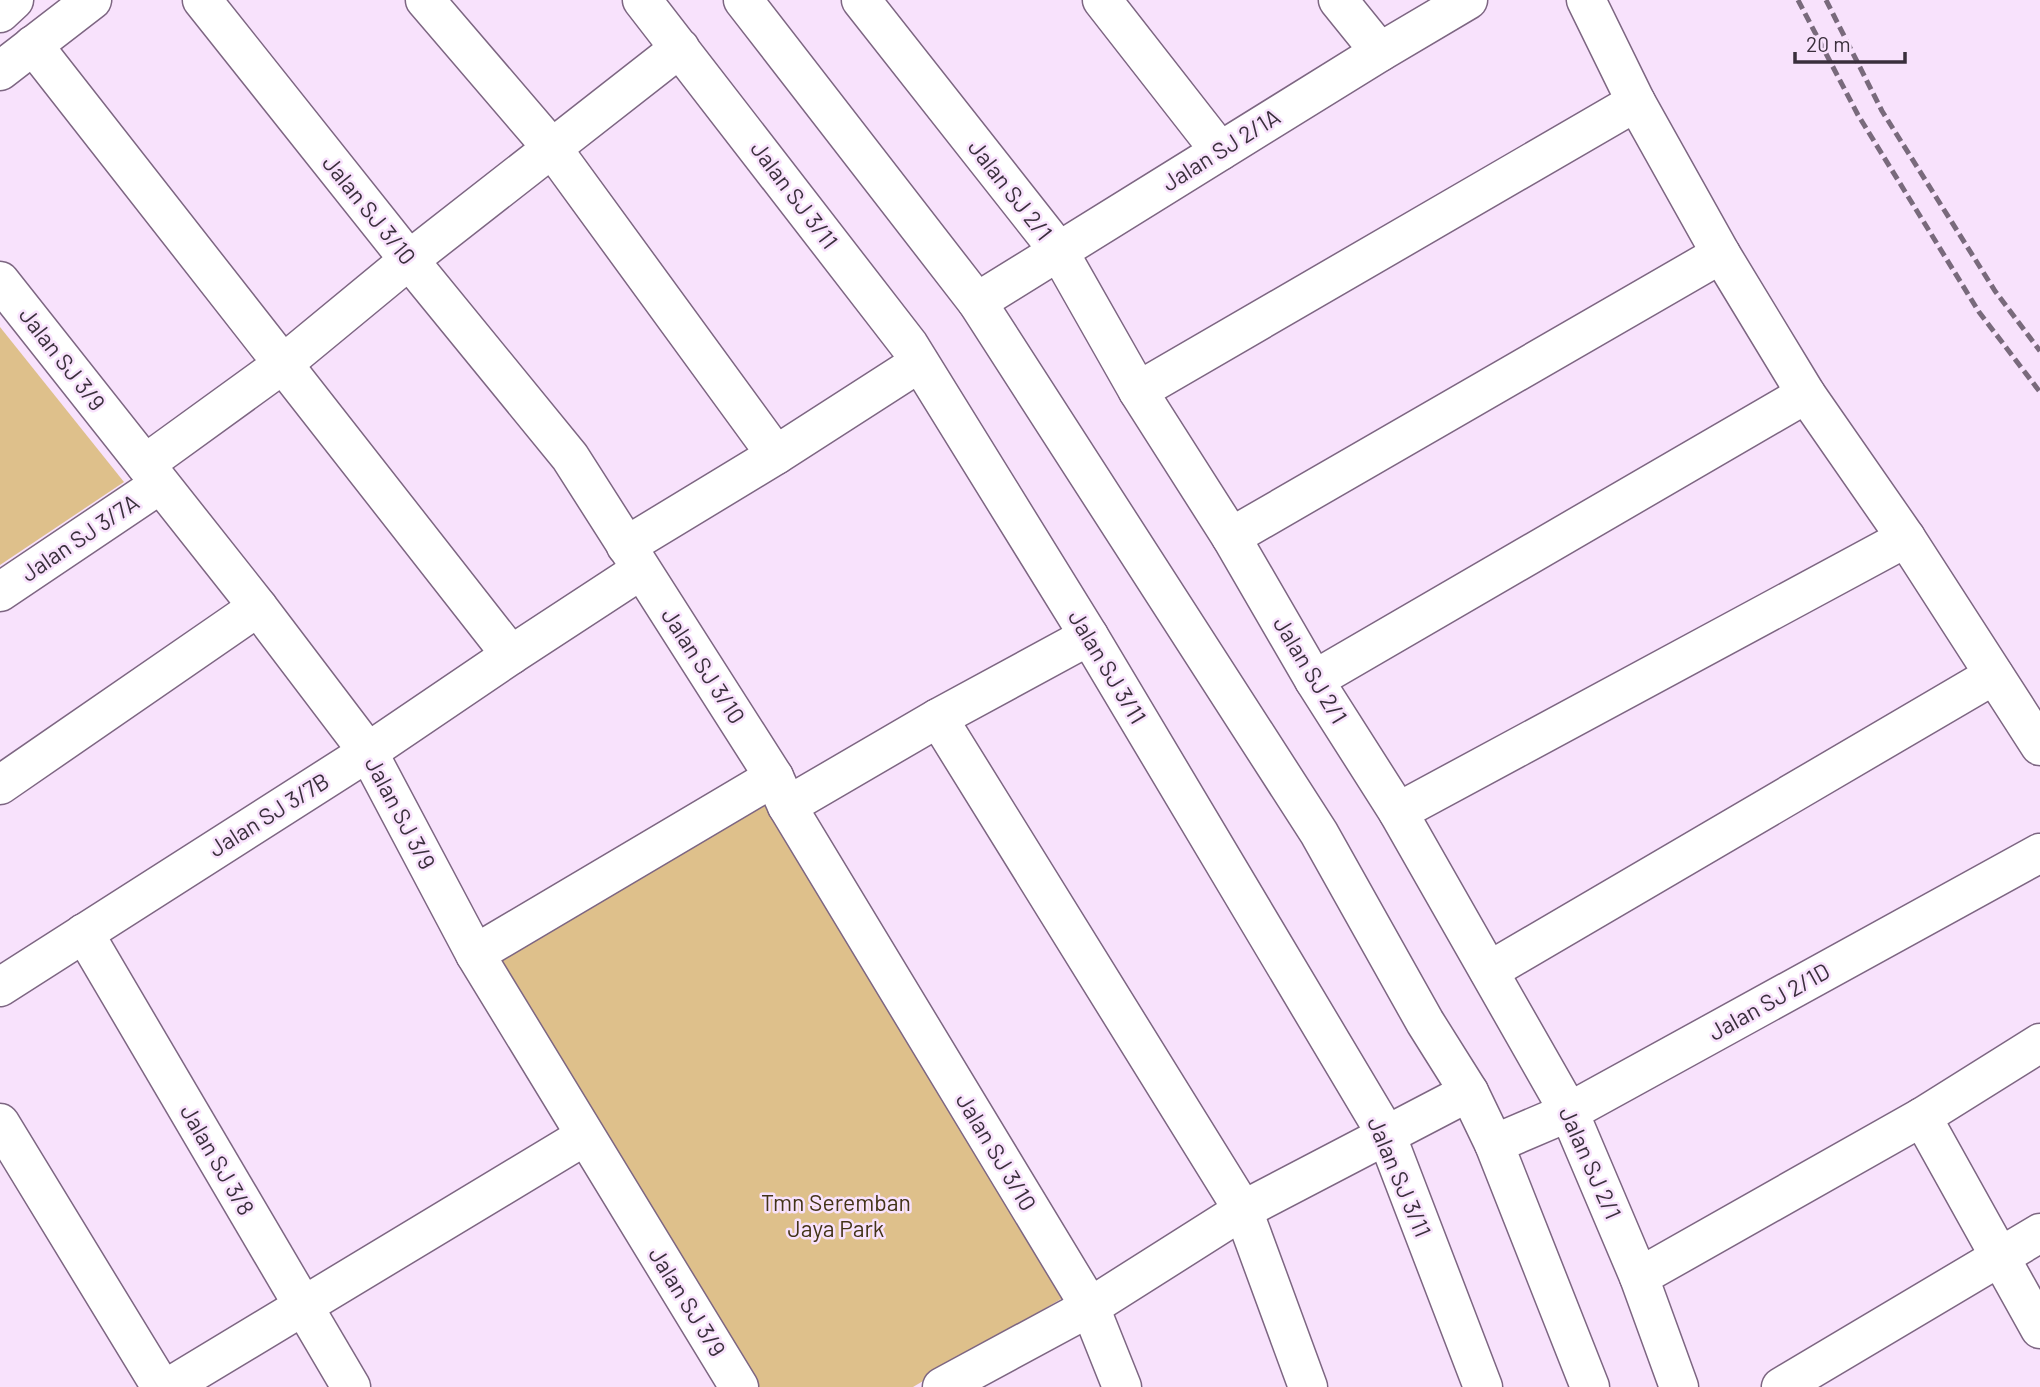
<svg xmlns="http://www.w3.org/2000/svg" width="2040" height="1387" font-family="Barlow,sans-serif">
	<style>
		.green { fill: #dec08b }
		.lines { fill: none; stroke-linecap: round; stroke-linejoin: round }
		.minor-casing { stroke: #7d6682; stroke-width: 41 }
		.minor { stroke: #fff; stroke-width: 38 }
		.rail { stroke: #796a7c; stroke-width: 5; stroke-dasharray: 10 5; stroke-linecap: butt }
		.labels { text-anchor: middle; stroke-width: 5; stroke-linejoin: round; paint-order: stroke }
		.street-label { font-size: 23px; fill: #3a2f3c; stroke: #f8e2fc }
		.park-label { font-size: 23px; fill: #423317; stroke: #f8e2fc }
	</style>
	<rect width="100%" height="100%" fill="#f8e2fc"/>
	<g class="green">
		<polygon points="0,327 124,482 0,565"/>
		<polygon points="763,780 1076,1290 913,1387 746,1387 483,956"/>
	</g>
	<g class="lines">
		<defs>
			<g id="minor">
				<polyline points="202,0 409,260 570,457 774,777 787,806 1090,1307 1122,1387"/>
				<polyline points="425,0 552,148 776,455"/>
				<polyline points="642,0 909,345 1089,636 1386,1134 1483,1387"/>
				<polyline points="743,0 977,302 1319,833 1425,1022 1469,1092 1494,1144 1590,1387"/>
				<polyline points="861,0 1058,250 1138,391 1231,537 1314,680 1398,812 1569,1112 1639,1277 1679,1387"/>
				<polyline points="1102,0 1220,151"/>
				<polyline points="1338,0 1380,52"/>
				<polyline points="1586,0 1636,102 1721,254 1806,394 1906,538 2040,746"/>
				<polyline points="0,13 14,0"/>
				<polyline points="33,45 511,655"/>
				<polyline points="0,71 92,0"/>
				<polyline points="0,281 258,607 368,752 475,954 739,1387"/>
				<polyline points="977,302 1380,52 1468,0"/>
				<polyline points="1138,391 1636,102"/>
				<polyline points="145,464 283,364 409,260 680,48"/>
				<polyline points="1231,537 1721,254"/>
				<polyline points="626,546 776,455 919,363"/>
				<polyline points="0,592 159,485"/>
				<polyline points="1314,680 1806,394"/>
				<polyline points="938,718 1243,1210 1308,1387"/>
				<polyline points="0,785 258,607"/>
				<polyline points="787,806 938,718 1089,636"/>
				<polyline points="1398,812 1906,538"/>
				<polyline points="84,933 351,1387"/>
				<polyline points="475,954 774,777"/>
				<polyline points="1489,971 1994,675"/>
				<polyline points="0,987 368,752 511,655 641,570"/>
				<polyline points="1922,1117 2040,1329"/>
				<polyline points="0,1123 161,1387"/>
				<polyline points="1494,1144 1569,1112 2040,853"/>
				<polyline points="1639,1277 1922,1117 2040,1043"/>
				<polyline points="169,1387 585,1136"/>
				<polyline points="942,1387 1090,1307 1243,1210 1469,1092"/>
				<polyline points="1781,1387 2040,1233"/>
			</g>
		</defs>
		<use href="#minor" class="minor-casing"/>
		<use href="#minor" class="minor"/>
		<g class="rail">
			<polyline points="1798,0 1858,115 1979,312 2040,392"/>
			<polyline points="1826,0 1882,111 1995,291 2040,351"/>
		</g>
	</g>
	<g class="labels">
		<g class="street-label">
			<text transform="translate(1221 150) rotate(-32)" y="8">Jalan SJ 2/1A</text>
			<text transform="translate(1010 190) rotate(52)" y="8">Jalan SJ 2/1</text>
			<text transform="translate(794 195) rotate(53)" y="8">Jalan SJ 3/11</text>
			<text transform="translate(369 210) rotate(51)" y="8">Jalan SJ 3/10</text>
			<text transform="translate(62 359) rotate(52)" y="8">Jalan SJ 3/9</text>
			<text transform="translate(80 538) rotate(-34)" y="8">Jalan SJ 3/7A</text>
			<text transform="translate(703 666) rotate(57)" y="8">Jalan SJ 3/10</text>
			<text transform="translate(1107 667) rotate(59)" y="8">Jalan SJ 3/11</text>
			<text transform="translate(1310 670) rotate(59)" y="8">Jalan SJ 2/1</text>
			<text transform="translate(400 813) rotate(62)" y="8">Jalan SJ 3/9</text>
			<text transform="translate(269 815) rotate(-32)" y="8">Jalan SJ 3/7B</text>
			<text transform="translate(1769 1002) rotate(-29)" y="8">Jalan SJ 2/1D</text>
			<text transform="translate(996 1152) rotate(59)" y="8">Jalan SJ 3/10</text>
			<text transform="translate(217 1160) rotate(60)" y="8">Jalan SJ 3/8</text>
			<text transform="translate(1590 1163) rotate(66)" y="8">Jalan SJ 2/1</text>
			<text transform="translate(1399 1177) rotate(67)" y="8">Jalan SJ 3/11</text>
			<text transform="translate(687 1302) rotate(58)" y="8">Jalan SJ 3/9</text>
		</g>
		<g class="park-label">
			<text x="836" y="1211">Tmn Seremban<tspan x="836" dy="26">Jaya Park</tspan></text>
		</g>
	</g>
	<path d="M1795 52v10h110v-10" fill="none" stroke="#3a2f3c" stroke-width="3.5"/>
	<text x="1806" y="52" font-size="21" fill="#3a2f3c" stroke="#f8e2fc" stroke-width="5" paint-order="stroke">20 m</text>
</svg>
